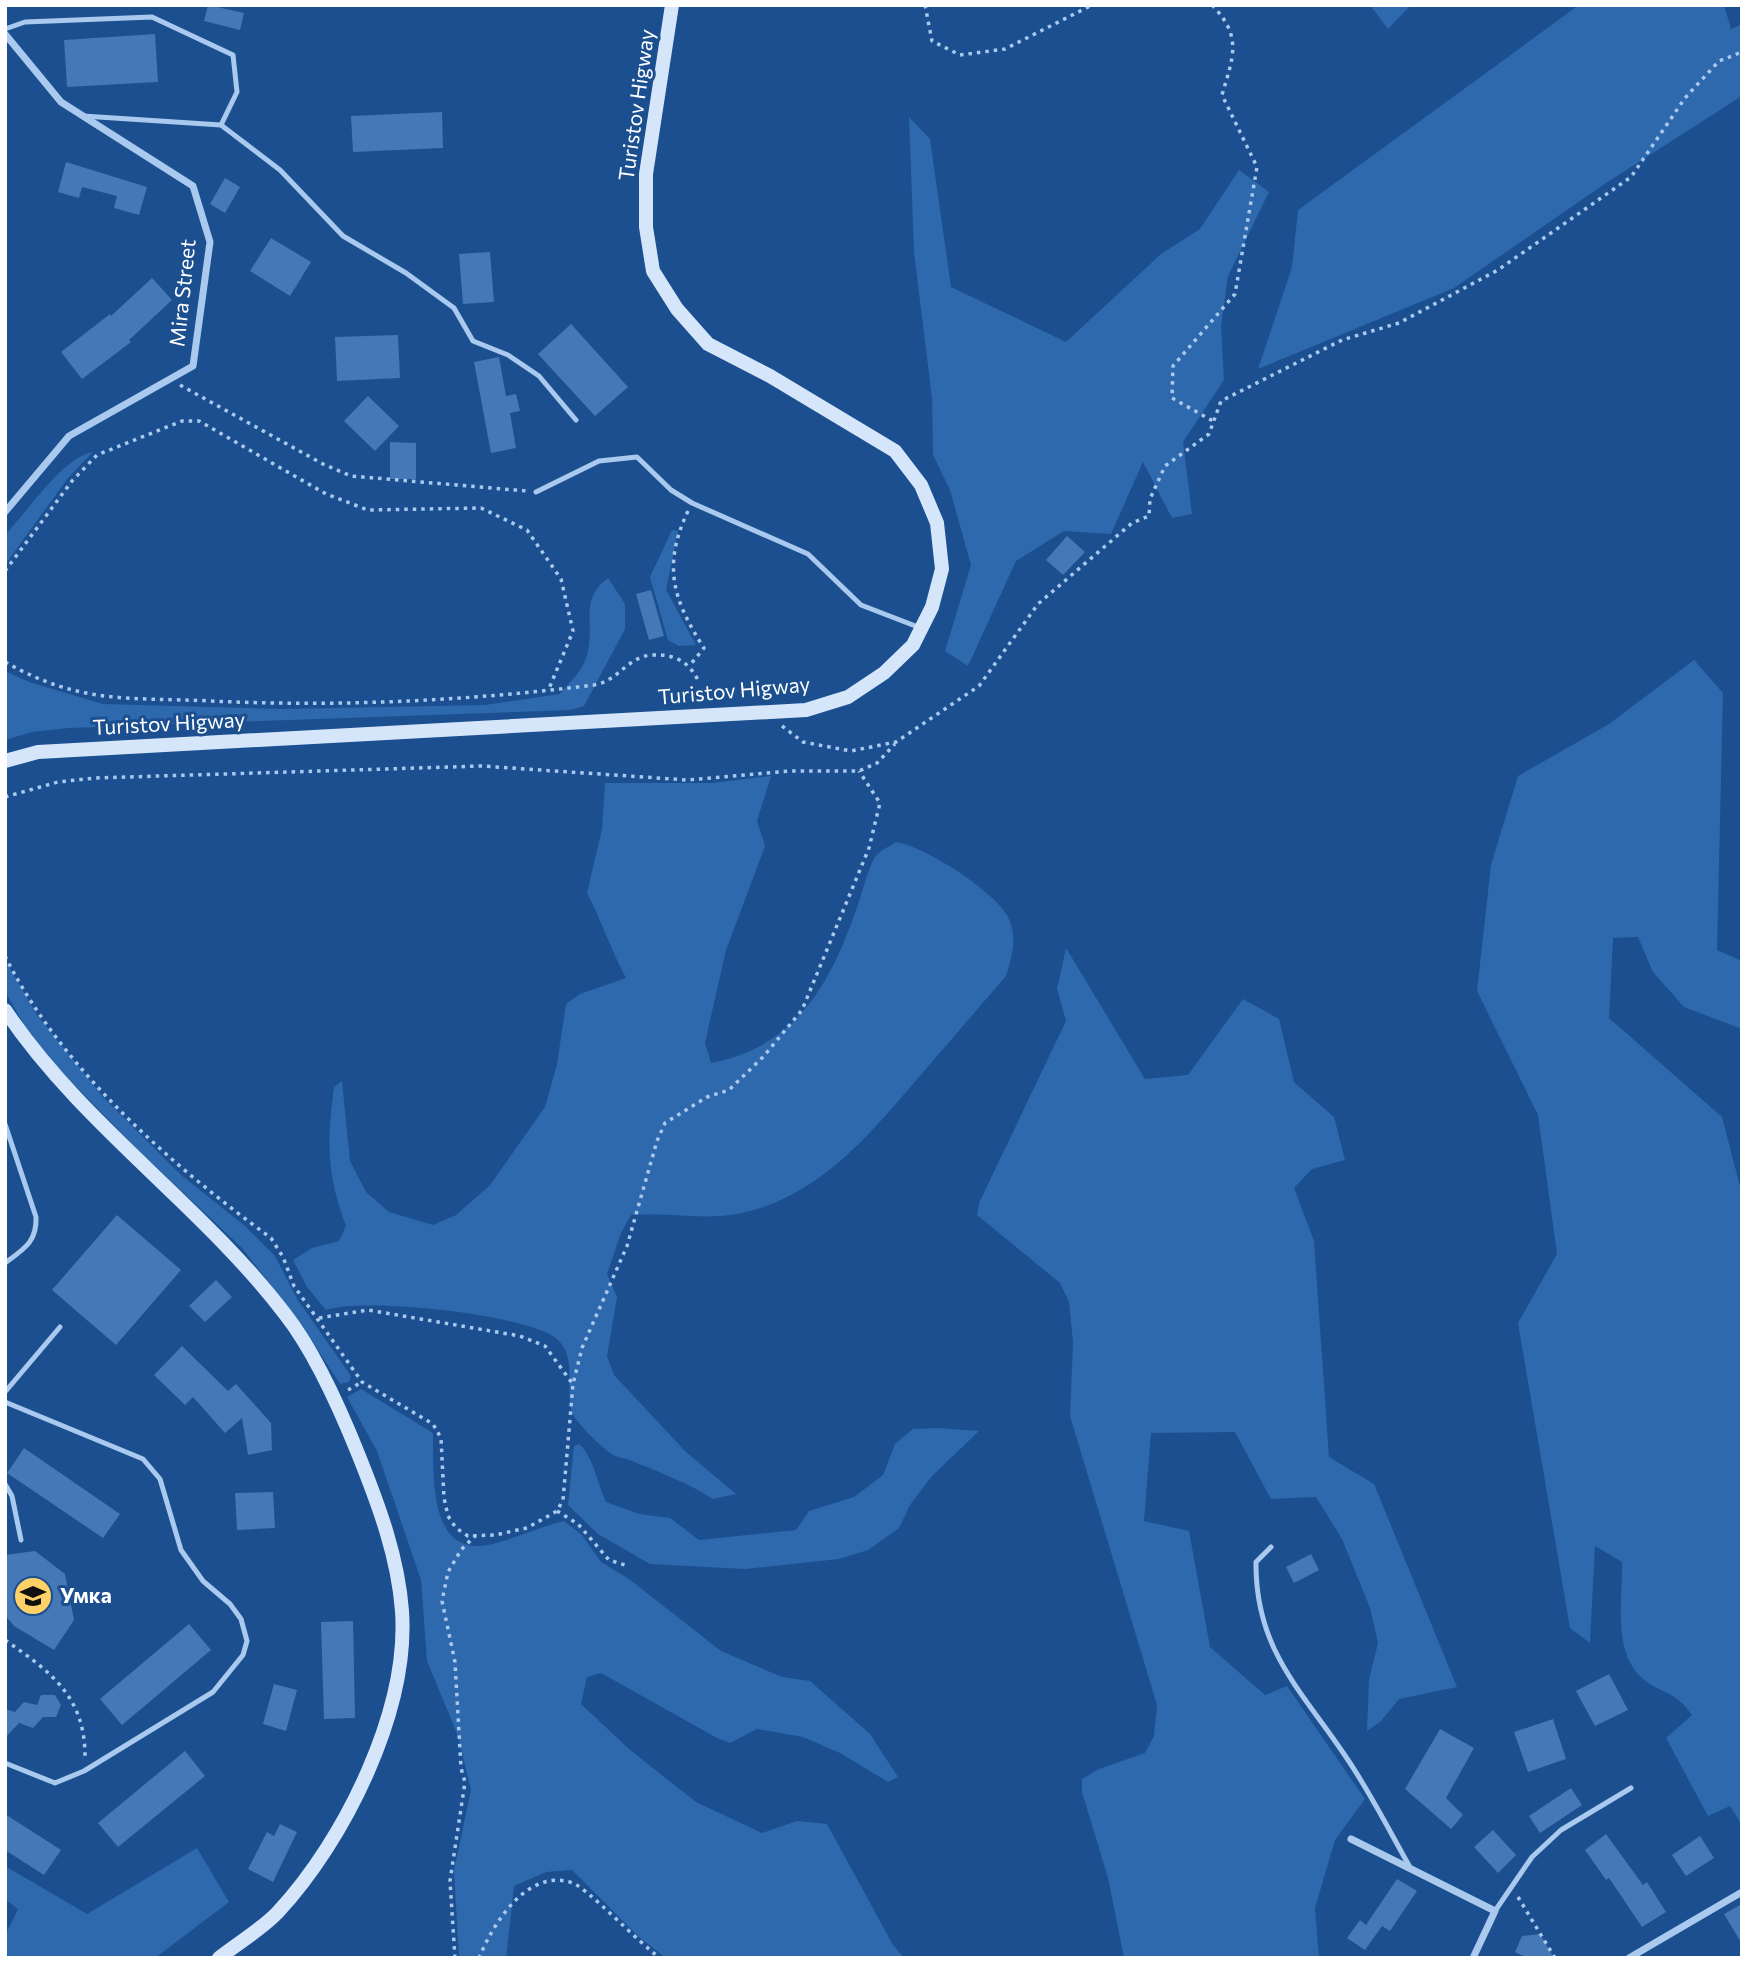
<svg xmlns="http://www.w3.org/2000/svg" width="1747" height="1963" font-family="Commissioner,sans-serif">
	<style>
		.green { fill: #2e69ad }
		.building { fill: #4478b7 }
		.lines { fill: none; stroke-linecap: round; stroke-linejoin: round }
		.path { stroke: #a9c9ee; stroke-width: 3.5; stroke-dasharray: 3.5 5; stroke-linecap: butt }
		.service { stroke: #a9c9ee; stroke-width: 5 }
		.minor { stroke: #a9c9ee; stroke-width: 7 }
		.secondary { stroke: #d6e6fa; stroke-width: 14 }
		.labels { text-anchor: middle; stroke-width: 6; stroke-linejoin: round; paint-order: stroke }
		.street-label { font-size: 21px; fill: #fff; stroke: #1b4f8f }
		.poi-label { font-size: 21px; font-weight: bold; fill: #fff; stroke: #1b4f8f; text-anchor: start }
	</style>
	<rect width="100%" height="100%" fill="#1b4f8f"/>
	<g class="green">
		<polygon points="1370,5 1411,5 1388,29"/>
		<polygon points="1579,5 1724,5 1731,29 1742,24 1742,96 1606,183 1454,288 1258,369 1292,267 1298,210"/>
		<polygon points="909,117 930,139 951,287 1066,342 1161,254 1200,229 1239,170 1269,192 1228,276 1221,326 1224,380 1183,442 1192,514 1172,518 1143,462 1111,534 1064,531 1016,561 968,666 945,651 971,565 950,490 933,455 932,398 914,252"/>
		<path d="M 93,452 L 68,478 L 5,565 L 5,535 C 27,512 63,457 93,452 Z"/>
		<polygon points="672,530 678,531 666,590 696,645 679,646 668,640 650,577"/>
		<path d="M 608,578 L 625,604 L 625,629 L 584,706 L 571,710 L 69,728 L 32,732 L 5,740 L 5,671 L 29,682 L 103,704 L 285,709 L 485,705 L 560,694 C 569,683 582,671 586,658 C 597,626 577,601 608,578 Z"/>
		<path d="M 1694,660 L 1723,693 L 1717,950 L 1742,961 L 1742,1029 L 1684,1007 L 1653,972 L 1638,937 L 1613,938 L 1609,1018 L 1722,1117 L 1742,1194 L 1742,1825 L 1730,1806 L 1708,1816 L 1666,1738 L 1692,1715 C 1672,1687 1660,1695 1641,1677 C 1612,1650 1623,1597 1622,1562 L 1595,1546 L 1590,1643 L 1570,1628 L 1518,1323 L 1557,1254 L 1538,1115 L 1477,991 L 1491,865 L 1518,776 L 1609,724 Z"/>
		<path d="M 771,776 L 757,821 L 765,846 L 726,950 L 705,1043 L 711,1063 C 794,1047 829,987 855,913 C 862,895 866,873 875,857 C 879,851 890,846 896,842 C 924,846 995,891 1008,917 C 1018,937 1012,957 1006,976 C 977,1010 948,1043 919,1077 C 870,1134 820,1196 742,1213 C 705,1221 668,1212 631,1215 L 621,1233 L 607,1274 L 617,1297 L 607,1356 L 614,1375 L 686,1452 L 736,1494 L 713,1499 C 688,1483 659,1472 632,1461 C 626,1458 617,1458 612,1454 C 603,1449 575,1422 572,1412 C 565,1391 577,1358 558,1340 C 530,1314 362,1297 326,1310 L 307,1287 L 293,1260 L 312,1248 L 339,1241 L 346,1226 C 326,1173 327,1142 334,1087 L 342,1081 L 350,1161 L 366,1192 L 389,1212 L 433,1225 L 456,1215 L 490,1185 L 545,1107 L 557,1064 L 566,1004 L 580,994 L 626,978 C 611,950 602,922 587,893 L 602,829 L 605,783 L 711,783 Z"/>
		<polygon points="1066,948 1145,1079 1188,1075 1243,999 1279,1019 1294,1082 1334,1117 1345,1160 1312,1169 1294,1188 1314,1241 1329,1457 1374,1484 1457,1687 1399,1699 1381,1721 1367,1731 1369,1679 1378,1643 1370,1608 1342,1539 1316,1497 1271,1499 1235,1432 1151,1433 1144,1521 1189,1531 1210,1647 1265,1695 1287,1686 1365,1799 1335,1840 1315,1908 1319,1958 1124,1958 1108,1878 1082,1792 1082,1779 1099,1769 1145,1753 1154,1736 1157,1705 1070,1416 1073,1342 1069,1302 1060,1283 977,1215 979,1203 1066,1021 1057,989"/>
		<polygon points="5,960 37,1015 104,1098 181,1175 245,1226 275,1256 297,1299 351,1376 349,1382 340,1384 299,1321 242,1248 139,1151 55,1065 25,1027 5,991"/>
		<path d="M 361,1389 L 433,1433 C 434,1467 427,1549 480,1546 C 500,1545 541,1526 564,1521 L 582,1535 L 601,1562 L 629,1579 L 721,1651 L 782,1677 L 810,1681 L 870,1734 L 898,1777 L 888,1782 L 840,1753 L 803,1737 L 757,1729 L 730,1743 L 717,1738 L 601,1673 L 587,1677 L 581,1704 L 629,1749 L 696,1802 L 762,1833 L 797,1821 L 827,1824 L 893,1945 L 904,1958 L 666,1958 L 639,1937 L 572,1870 L 546,1872 L 514,1886 L 506,1958 L 459,1958 L 454,1870 L 471,1790 L 458,1736 L 427,1661 L 421,1580 L 377,1451 L 347,1397 Z"/>
		<path d="M 938,1428 L 979,1431 L 932,1476 L 910,1505 L 899,1528 L 868,1550 L 839,1559 L 745,1569 L 650,1564 L 598,1534 L 568,1505 L 574,1446 L 579,1444 C 594,1457 597,1483 606,1502 L 639,1514 L 670,1518 L 699,1540 L 796,1530 L 809,1511 L 854,1497 L 883,1475 L 895,1444 L 913,1429 Z"/>
		<polygon points="197,1848 229,1902 155,1958 10,1958 5,1952 5,1936 18,1909 5,1899 5,1866 87,1914"/>
	</g>
	<g class="building">
		<polygon points="208,5 244,13 240,30 204,21"/>
		<polygon points="155,34 158,82 67,87 64,40"/>
		<polygon points="442,112 443,148 353,152 351,116"/>
		<polygon points="66,162 147,187 139,215 114,208 117,196 82,187 79,198 58,192"/>
		<polygon points="225,178 240,187 225,213 210,204"/>
		<polygon points="271,238 311,262 290,296 250,271"/>
		<polygon points="490,252 494,302 463,304 459,254"/>
		<polygon points="152,278 172,300 129,340 131,342 82,379 61,352 110,314 111,316"/>
		<polygon points="571,324 628,387 595,416 538,354"/>
		<polygon points="398,335 400,378 337,381 335,337"/>
		<polygon points="499,357 506,396 516,394 520,411 510,413 516,448 491,453 474,362"/>
		<polygon points="368,396 399,426 375,451 344,421"/>
		<polygon points="390,442 416,443 416,479 390,479"/>
		<polygon points="1067,536 1085,552 1063,575 1046,560"/>
		<polygon points="651,590 664,636 649,640 636,594"/>
		<polygon points="117,1215 181,1270 116,1345 52,1290"/>
		<polygon points="216,1280 232,1297 205,1322 189,1306"/>
		<polygon points="182,1346 228,1391 236,1384 271,1423 272,1450 248,1455 242,1418 225,1433 193,1397 185,1405 154,1375"/>
		<polygon points="24,1448 120,1514 103,1538 7,1473"/>
		<polygon points="273,1492 275,1528 237,1530 235,1493"/>
		<polygon points="35,1551 65,1574 74,1620 54,1650 14,1626 5,1615 5,1555"/>
		<polygon points="1311,1554 1319,1570 1294,1583 1286,1567"/>
		<polygon points="353,1621 355,1718 324,1719 321,1622"/>
		<polygon points="189,1624 211,1650 122,1725 100,1699"/>
		<polygon points="1609,1674 1628,1710 1595,1726 1576,1691"/>
		<polygon points="274,1684 297,1690 286,1731 263,1724"/>
		<polygon points="41,1695 55,1695 61,1705 56,1717 43,1717 33,1728 19,1723 5,1738 5,1709 15,1712 24,1702 37,1705"/>
		<polygon points="1553,1719 1566,1759 1528,1772 1514,1732"/>
		<polygon points="1440,1729 1474,1748 1446,1798 1463,1815 1451,1829 1405,1789"/>
		<polygon points="185,1751 205,1776 118,1847 98,1823"/>
		<polygon points="1571,1788 1582,1805 1540,1833 1529,1816"/>
		<polygon points="5,1814 61,1850 44,1875 5,1850"/>
		<polygon points="280,1824 297,1832 273,1882 248,1869 267,1832 274,1836"/>
		<polygon points="1493,1830 1516,1855 1498,1873 1474,1847"/>
		<polygon points="1606,1834 1643,1885 1647,1882 1666,1912 1642,1927 1609,1878 1606,1880 1585,1850"/>
		<polygon points="1700,1836 1714,1858 1686,1876 1672,1855"/>
		<polygon points="1397,1879 1417,1891 1390,1931 1382,1926 1365,1950 1347,1938 1360,1920 1366,1925"/>
		<polygon points="1742,1904 1742,1944 1724,1914"/>
		<polygon points="1540,1934 1554,1958 1527,1958 1515,1952 1522,1936"/>
	</g>
	<g class="lines">
		<g class="path">
			<polyline points="925,5 932,41 960,55 1005,49 1092,5"/>
			<path d="M 1212,5 C 1243,37 1233,57 1222,95 L 1257,167 L 1235,294 L 1173,366 L 1172,398 L 1213,421"/>
			<polyline points="180,385 323,464 351,476 527,491"/>
			<path d="M 688,511 C 662,566 673,600 704,648 L 690,665"/>
			<polyline points="5,571 72,481 97,455 182,421 199,421 326,494 368,510 481,508 527,530 561,579 573,631 548,691"/>
			<path d="M 5,662 C 81,705 129,697 211,701 C 339,707 466,701 594,685 C 619,681 627,656 653,655 C 676,654 689,662 699,682"/>
			<polyline points="782,726 803,742 851,751 896,742 979,686 1038,604 1132,523 1149,516 1150,499 1165,466 1209,434 1221,401 1342,340 1399,323 1498,270 1631,177 1685,98 1719,61 1742,52"/>
			<polyline points="5,797 58,782 95,778 482,766 687,780 789,771 859,771 877,763 895,744"/>
			<path d="M 5,956 C 63,1071 169,1163 271,1238 L 283,1257 L 294,1286 L 362,1382 L 433,1424 L 441,1438 L 444,1498 L 448,1516 L 456,1528 L 468,1536 L 495,1535 L 527,1528 L 557,1511 L 563,1500 L 573,1384 L 582,1348 L 627,1246 L 657,1141 L 665,1123 L 707,1097 L 729,1090 L 763,1057 L 802,1010 L 869,848 L 880,803 L 859,771"/>
			<polyline points="319,1318 368,1310 520,1336 545,1346 572,1383"/>
			<polyline points="348,1390 362,1382"/>
			<polyline points="557,1511 578,1524 609,1560 628,1566"/>
			<path d="M 5,1640 C 51,1672 86,1697 85,1759"/>
			<polyline points="1518,1897 1555,1958"/>
			<polyline points="455,1958 450,1881 465,1782 461,1768 455,1662 442,1601 448,1572 461,1550 475,1536"/>
			<path d="M 479,1958 C 493,1924 527,1867 573,1883 C 588,1889 639,1943 660,1958"/>
		</g>
		<g class="service">
			<polyline points="5,29 25,22 152,17 233,55 237,92 221,125"/>
			<polyline points="83,116 221,125 280,170 343,236 406,273 454,308 473,341 508,355 539,376 576,420"/>
			<polyline points="536,492 599,461 637,457 671,490 692,503 808,554 861,605 918,627"/>
			<path d="M 5,1124 L 36,1217 C 37,1242 24,1249 5,1263"/>
			<polyline points="5,1392 60,1327"/>
			<polyline points="5,1402 143,1459 160,1479 181,1550 203,1581 230,1604 241,1619 247,1641 243,1655 213,1692 84,1771 55,1783 5,1763"/>
			<polyline points="5,1484 12,1496 21,1540"/>
			<path d="M 1271,1547 L 1256,1562 C 1255,1649 1301,1690 1346,1757 C 1370,1792 1390,1832 1411,1869"/>
			<polyline points="1495,1911 1532,1857 1561,1830 1631,1788"/>
		</g>
		<g class="minor">
			<polyline points="5,34 61,102 193,186 210,242 193,366 69,436 5,512"/>
			<polyline points="1351,1839 1495,1911 1473,1958"/>
			<polyline points="1629,1958 1742,1892"/>
		</g>
		<g class="secondary">
			<polyline points="5,761 38,752 806,710 848,697 884,673 913,645 932,607 942,569 937,523 921,485 895,451 770,376 708,344 677,309 653,271 646,227 646,174 672,5"/>
			<path d="M 5,1010 C 83,1126 201,1204 285,1314 C 315,1352 341,1411 359,1456 C 379,1506 398,1557 402,1611 C 409,1710 345,1840 278,1912 C 262,1929 238,1943 219,1958"/>
		</g>
	</g>
	<defs>
		<symbol id="school-disc" viewBox="-11 -11 22 22"><circle r="9.5" fill="#ffd166" stroke="#1b4f8f"/><path d="M0-5L7-2L0 1L-7-2ZM-4 1L0 2.5L4 1V4Q0 6-4 4Z" fill="#111"/></symbol>
	</defs>
	<g fill-rule="evenodd">
		<use href="#school-disc" x="11" y="1574" width="44" height="44"/>
	</g>
	<g class="labels">
		<g class="street-label">
			<text transform="translate(637 105) rotate(-82)" y="7">Turistov Higway</text>
			<text transform="translate(183 293) rotate(-84)" y="7">Mira Street</text>
			<text transform="translate(734 691) rotate(-5)" y="7">Turistov Higway</text>
			<text transform="translate(169 724) rotate(-3)" y="7">Turistov Higway</text>
		</g>
		<g class="poi-label">
			<text x="60" y="1603">Умка</text>
		</g>
	</g>
	<rect width="1747" height="1963" fill="none" stroke="#ffffff" stroke-width="14"/>
</svg>
